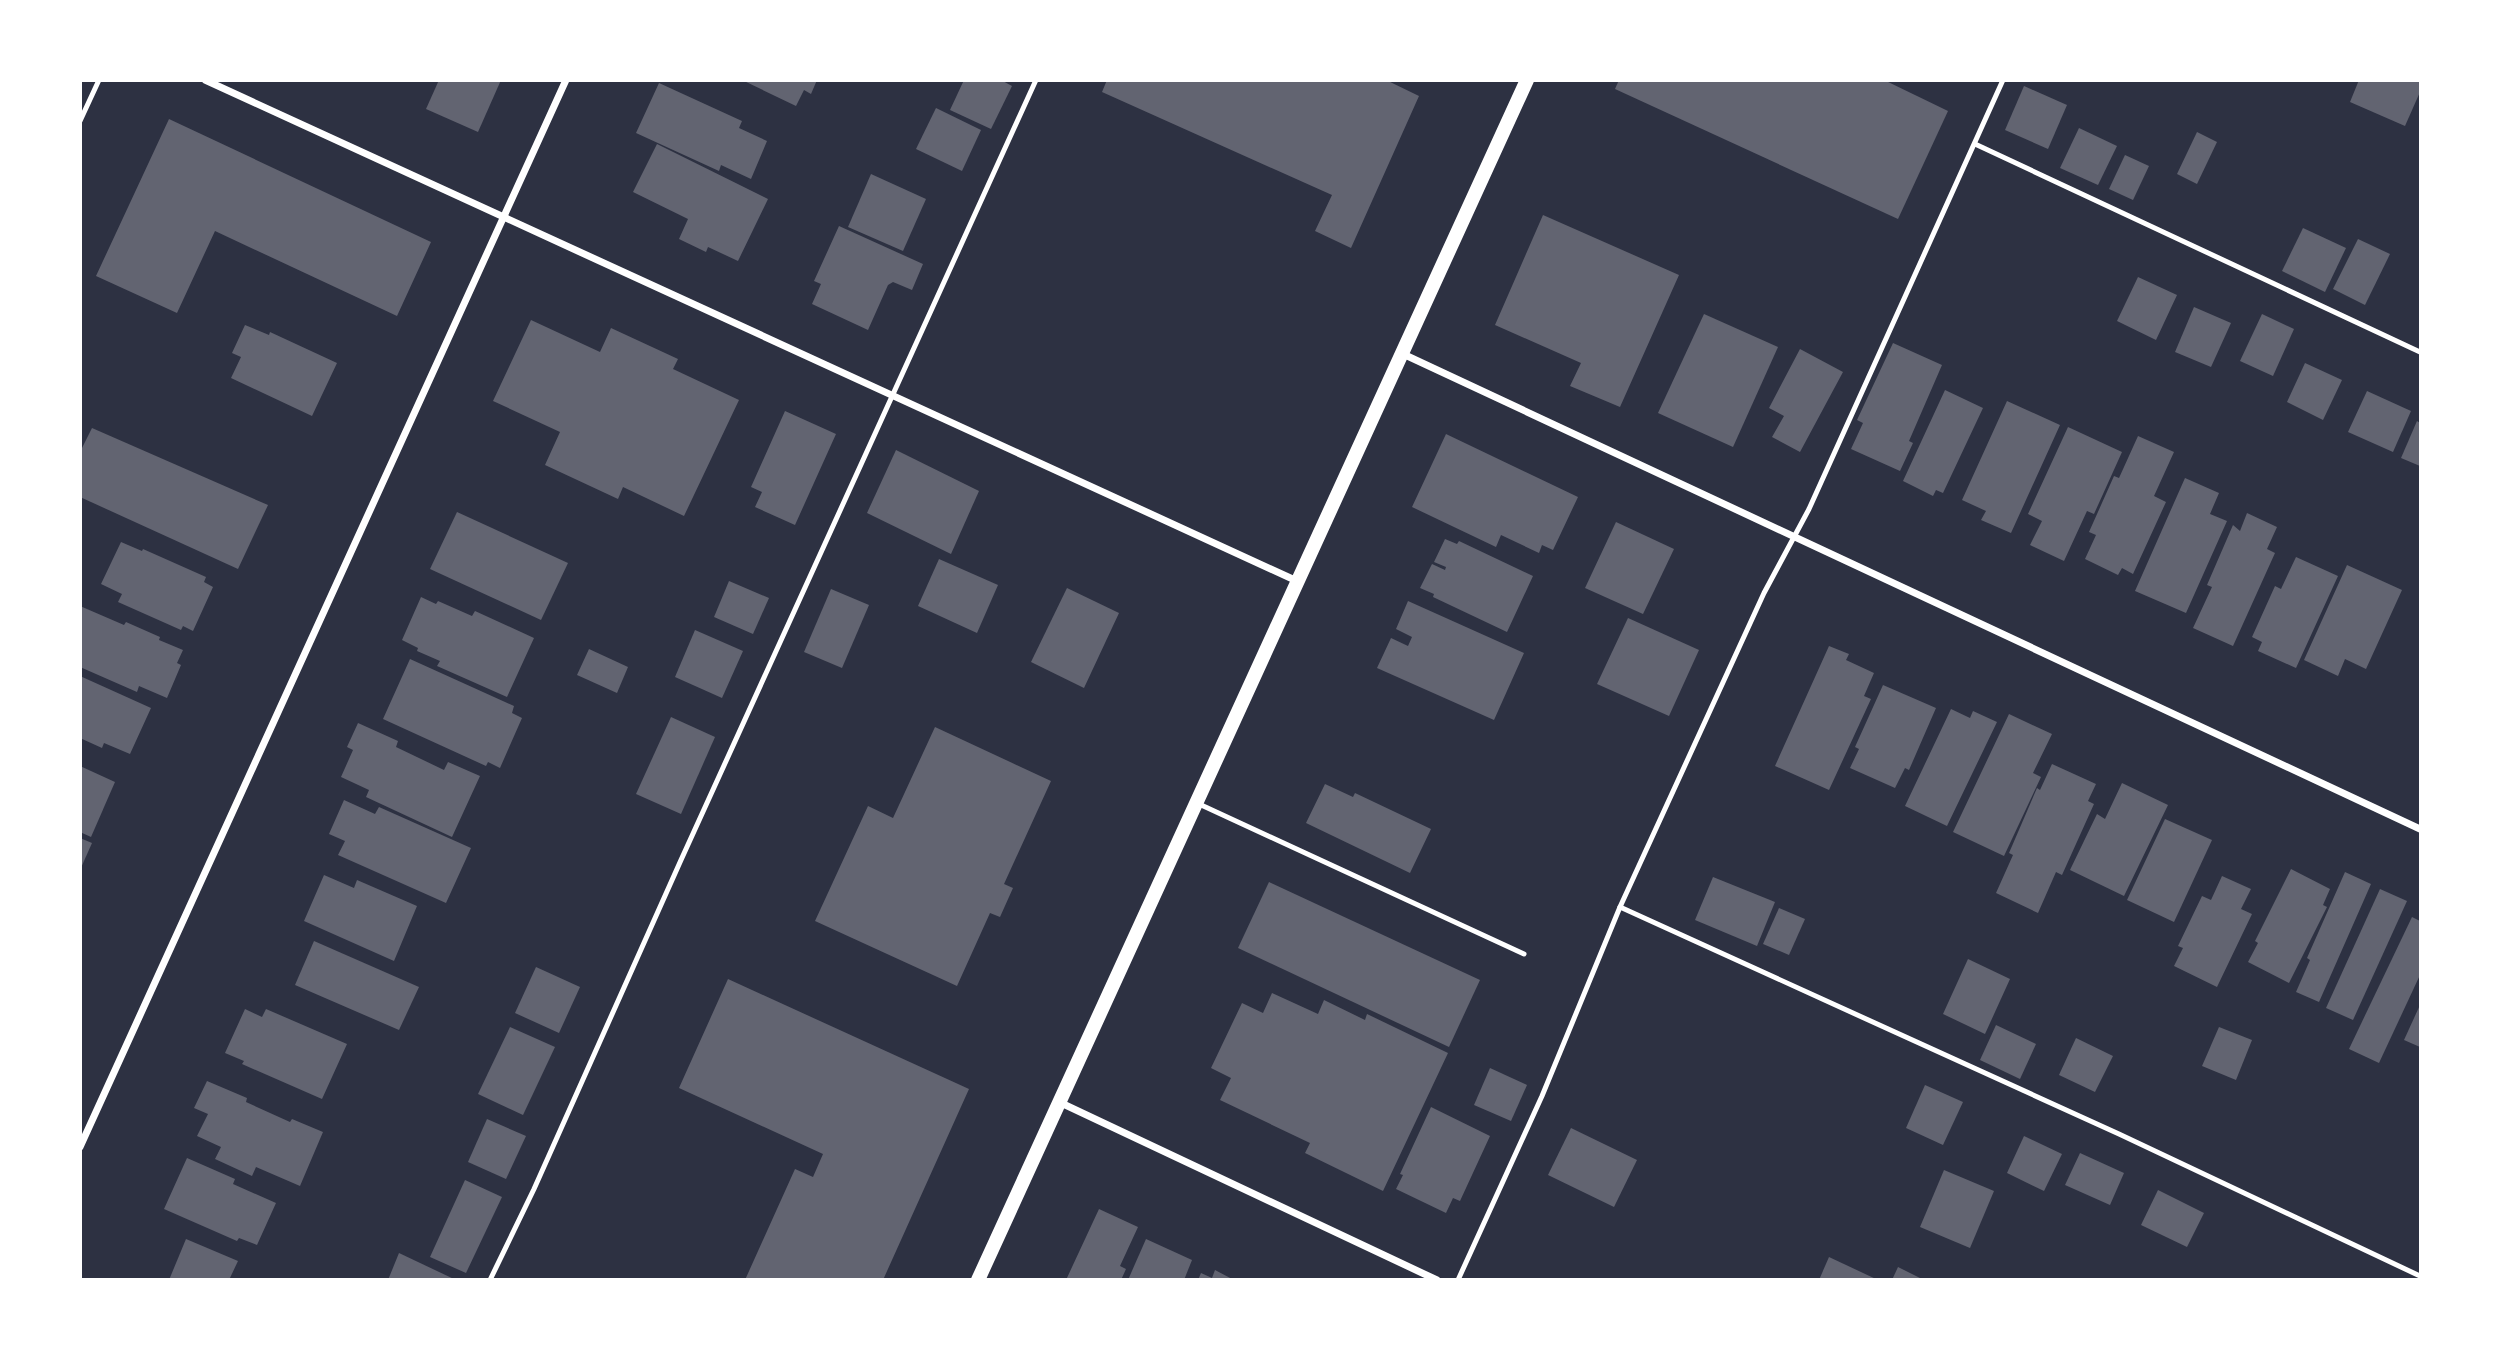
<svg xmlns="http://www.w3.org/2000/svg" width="2501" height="1360" font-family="Ubuntu,sans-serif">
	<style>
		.building { fill: #626471 }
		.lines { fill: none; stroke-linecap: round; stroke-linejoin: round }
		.service { stroke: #fff; stroke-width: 5 }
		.minor { stroke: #fff; stroke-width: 7 }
		.secondary { stroke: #fff; stroke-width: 14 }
	</style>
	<rect width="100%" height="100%" fill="#2d3142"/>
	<g class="building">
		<polygon points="439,80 501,80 478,132 426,109"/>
		<polygon points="742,80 817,80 811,94 804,90 796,106"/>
		<polygon points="964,80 1001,80 1012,86 991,129 950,110"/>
		<polygon points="1107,80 1386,80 1419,96 1351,248 1315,231 1332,195 1102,92"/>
		<polygon points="1619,80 1884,80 1948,111 1898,219 1615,89"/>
		<polygon points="2359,80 2420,80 2420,92 2405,126 2350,102"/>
		<polygon points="659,83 742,121 739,128 767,141 751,179 721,165 719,171 636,133"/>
		<polygon points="2024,86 2067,105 2048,149 2005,130"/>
		<polygon points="936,108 981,130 962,171 916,149"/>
		<polygon points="169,119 431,242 397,316 215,231 177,313 96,276"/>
		<polygon points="2079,128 2117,146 2098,185 2060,168"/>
		<polygon points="2197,132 2217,142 2197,184 2177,174"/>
		<polygon points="657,144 768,199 738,261 708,247 706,252 679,239 688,219 633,192"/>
		<polygon points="2125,155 2149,166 2133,200 2109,189"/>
		<polygon points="871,174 926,199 903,251 848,227"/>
		<polygon points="1543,215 1679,275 1620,407 1570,386 1581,363 1495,325"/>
		<polygon points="839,226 923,264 912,290 893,282 888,285 868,330 812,304 821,284 814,281"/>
		<polygon points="2303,228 2346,248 2325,292 2282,271"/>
		<polygon points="2358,239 2390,254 2365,305 2333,289"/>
		<polygon points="2138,277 2177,295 2156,340 2117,321"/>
		<polygon points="2194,307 2231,323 2211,367 2175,352"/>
		<polygon points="1704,314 1778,347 1733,447 1658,413"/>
		<polygon points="2262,314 2294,329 2273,376 2240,361"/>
		<polygon points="531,320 600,352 611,328 678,359 673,369 739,400 684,516 623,487 618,499 545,465 560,432 493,401"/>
		<polygon points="245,325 269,335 270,332 337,363 312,416 231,378 241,357 232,353"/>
		<polygon points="1893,343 1942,365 1909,441 1913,443 1900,471 1851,449 1863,423 1857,420"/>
		<polygon points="1800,349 1843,372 1800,452 1772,437 1784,416 1769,408"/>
		<polygon points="2305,363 2342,380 2323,420 2287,402"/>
		<polygon points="1945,390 1983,408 1943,493 1936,490 1933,496 1903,481"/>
		<polygon points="2367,391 2411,411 2393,452 2348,432"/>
		<polygon points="2007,401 2060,425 2011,533 1981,520 1986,511 1962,500"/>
		<polygon points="785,411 836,434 795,525 755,507 762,492 751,487"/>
		<polygon points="2417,421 2420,423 2420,466 2401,458"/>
		<polygon points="2068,427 2122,452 2094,514 2087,511 2064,561 2030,545 2042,521 2028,514"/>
		<polygon points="92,428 268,505 238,569 80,497 80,452"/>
		<polygon points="1446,434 1578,497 1553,550 1542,545 1539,553 1501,535 1496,547 1412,507"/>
		<polygon points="2138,436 2174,452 2154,496 2166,502 2133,574 2122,568 2118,575 2085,559 2096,535 2089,532 2114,476 2119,478"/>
		<polygon points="896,450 979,491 951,554 867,513"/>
		<polygon points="2185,478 2219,493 2210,514 2227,521 2186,613 2135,591"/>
		<polygon points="457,512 568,563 541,620 430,569"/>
		<polygon points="2247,513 2277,527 2267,549 2275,553 2233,646 2193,628 2212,587 2207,585 2233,525 2240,531"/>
		<polygon points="1616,522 1674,549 1643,614 1585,588"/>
		<polygon points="1445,539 1457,544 1459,541 1533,576 1507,632 1433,597 1434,594 1420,588 1432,564 1445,570 1446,567 1434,562"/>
		<polygon points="121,542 142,551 143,549 206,577 204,582 213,587 193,631 183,626 181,630 118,602 122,594 101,584"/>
		<polygon points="2296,557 2338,576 2296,668 2258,651 2262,642 2252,637 2275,586 2281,589"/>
		<polygon points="939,559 998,585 977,633 918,606"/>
		<polygon points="2347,565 2402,590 2366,669 2345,659 2338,676 2304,660"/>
		<polygon points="729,581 769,598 753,634 714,617"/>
		<polygon points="1067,588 1119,613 1084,688 1031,662"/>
		<polygon points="831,589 869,605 842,668 804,652"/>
		<polygon points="421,597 436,604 438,601 472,616 475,611 534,638 507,697 437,666 440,661 417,651 418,648 402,640"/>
		<polygon points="1408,601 1524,653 1494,720 1377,668 1391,638 1408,646 1412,637 1396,629"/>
		<polygon points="80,606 124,625 126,622 160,637 159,640 183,650 177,663 181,665 167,698 139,686 137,692 80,667"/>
		<polygon points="1628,618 1699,650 1669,716 1597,684"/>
		<polygon points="695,630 743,651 722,698 675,677"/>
		<polygon points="1829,646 1849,654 1846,660 1874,673 1864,696 1871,699 1829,790 1775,766"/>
		<polygon points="589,649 628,667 617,693 577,675"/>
		<polygon points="410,659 514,706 512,713 522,718 500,768 488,762 486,766 383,719"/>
		<polygon points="80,676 151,708 130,754 104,743 102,748 80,738"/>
		<polygon points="1883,685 1936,708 1909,770 1905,768 1895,788 1850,768 1859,749 1855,747"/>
		<polygon points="1951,709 1970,718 1973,711 1997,722 1947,826 1905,806"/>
		<polygon points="2009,714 2052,734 2033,773 2041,777 2004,856 1953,832"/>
		<polygon points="671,717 715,737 681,814 636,794"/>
		<polygon points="358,723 398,741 396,747 444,770 448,762 480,776 452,837 366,797 369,790 341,777 353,750 347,747"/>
		<polygon points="935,727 1051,781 1004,884 1013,888 1000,917 990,913 957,986 815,921 868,806 893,818"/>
		<polygon points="2052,764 2096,784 2088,801 2094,804 2062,875 2056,872 2038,913 1996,893 2013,855 2009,853 2037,788 2040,790"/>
		<polygon points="80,766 115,782 91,837 80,832"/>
		<polygon points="2122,783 2168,805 2124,896 2070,870 2097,814 2105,819"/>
		<polygon points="1325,784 1353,797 1355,793 1431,829 1410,873 1306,823"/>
		<polygon points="344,800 375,814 379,807 471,848 446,903 338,855 345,841 329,834"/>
		<polygon points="2165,819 2212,840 2174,922 2127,900"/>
		<polygon points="80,838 92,843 80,870"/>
		<polygon points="2291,869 2330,889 2323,905 2327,907 2289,983 2248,962 2258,943 2255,941"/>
		<polygon points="2345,872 2371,884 2319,1002 2296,992 2310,960 2307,958"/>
		<polygon points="324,875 354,888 357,880 417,906 394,961 304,921"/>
		<polygon points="2222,876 2251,889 2241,909 2252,914 2217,987 2174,966 2183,948 2178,946 2202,896 2211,900"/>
		<polygon points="1713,877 1775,902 1757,946 1695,920"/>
		<polygon points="1269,882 1480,980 1449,1047 1238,948"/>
		<polygon points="2380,889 2407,901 2353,1020 2326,1008"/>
		<polygon points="1779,908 1805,919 1789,955 1763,944"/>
		<polygon points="2412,917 2420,921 2420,975 2379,1063 2349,1049"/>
		<polygon points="314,941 419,987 399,1030 295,985"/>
		<polygon points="1968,959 2010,979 1985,1034 1943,1014"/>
		<polygon points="536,967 580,987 559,1033 515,1013"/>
		<polygon points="728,979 969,1089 883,1280 745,1280 795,1169 813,1177 823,1154 679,1088"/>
		<polygon points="1272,993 1318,1014 1324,1000 1365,1020 1367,1014 1448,1053 1383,1191 1305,1153 1310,1143 1220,1100 1231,1078 1211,1068 1242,1003 1263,1013"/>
		<polygon points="2420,1005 2420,1047 2404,1040"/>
		<polygon points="245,1009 262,1017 266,1009 347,1044 322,1099 242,1064 244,1061 225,1053"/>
		<polygon points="1996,1025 2036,1044 2020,1079 1980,1060"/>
		<polygon points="510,1027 555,1047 523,1115 478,1094"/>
		<polygon points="2219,1027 2252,1040 2236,1080 2202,1066"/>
		<polygon points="2076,1038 2113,1056 2095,1092 2059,1075"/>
		<polygon points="1490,1068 1527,1085 1511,1121 1474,1105"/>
		<polygon points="207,1081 247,1098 246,1102 290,1122 292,1119 323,1132 300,1186 256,1167 252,1176 215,1159 221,1147 197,1136 208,1114 194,1108"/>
		<polygon points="1925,1085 1963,1102 1943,1145 1906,1128"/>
		<polygon points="1431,1107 1490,1136 1460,1201 1453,1198 1446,1213 1396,1189 1403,1175 1400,1174"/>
		<polygon points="487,1119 526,1136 506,1179 468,1162"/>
		<polygon points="1571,1128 1637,1160 1614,1207 1548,1175"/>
		<polygon points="2024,1136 2062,1154 2044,1191 2007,1173"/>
		<polygon points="2080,1153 2124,1173 2110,1205 2065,1185"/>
		<polygon points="187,1158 235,1179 233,1184 276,1203 257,1245 239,1238 237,1241 164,1209"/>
		<polygon points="1944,1170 1994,1191 1970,1248 1920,1227"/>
		<polygon points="465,1180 502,1197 466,1273 430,1257"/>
		<polygon points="2158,1190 2204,1213 2187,1247 2141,1225"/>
		<polygon points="1099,1209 1138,1227 1120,1266 1126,1269 1121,1280 1066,1280"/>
		<polygon points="186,1239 238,1261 229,1280 169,1280"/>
		<polygon points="1146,1239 1192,1260 1184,1280 1128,1280"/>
		<polygon points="399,1253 456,1280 388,1280"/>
		<polygon points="1829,1257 1878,1280 1819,1280"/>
		<polygon points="1898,1267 1924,1280 1892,1280"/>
		<polygon points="1215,1270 1234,1280 1198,1280 1201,1273 1212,1278"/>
	</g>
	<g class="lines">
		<g class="service">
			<polyline points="80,121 99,80"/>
			<polyline points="1975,144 2420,352"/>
			<polyline points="1199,804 1524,954"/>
			<polyline points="1620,907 2119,1134 2420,1276"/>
			<polyline points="490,1280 534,1189 681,860 1036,80"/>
			<polyline points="1458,1280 1542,1096 1620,907 1764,593 1809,509 2003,80"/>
		</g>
		<g class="minor">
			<polyline points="205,80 1297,581"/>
			<polyline points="1403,354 2420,829"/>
			<polyline points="1059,1102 1437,1280"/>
			<polyline points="80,1147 566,80"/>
		</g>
		<polyline class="secondary" points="978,1280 1527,80"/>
	</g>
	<rect width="2501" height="1360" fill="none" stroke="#ffffff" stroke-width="164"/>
</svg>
